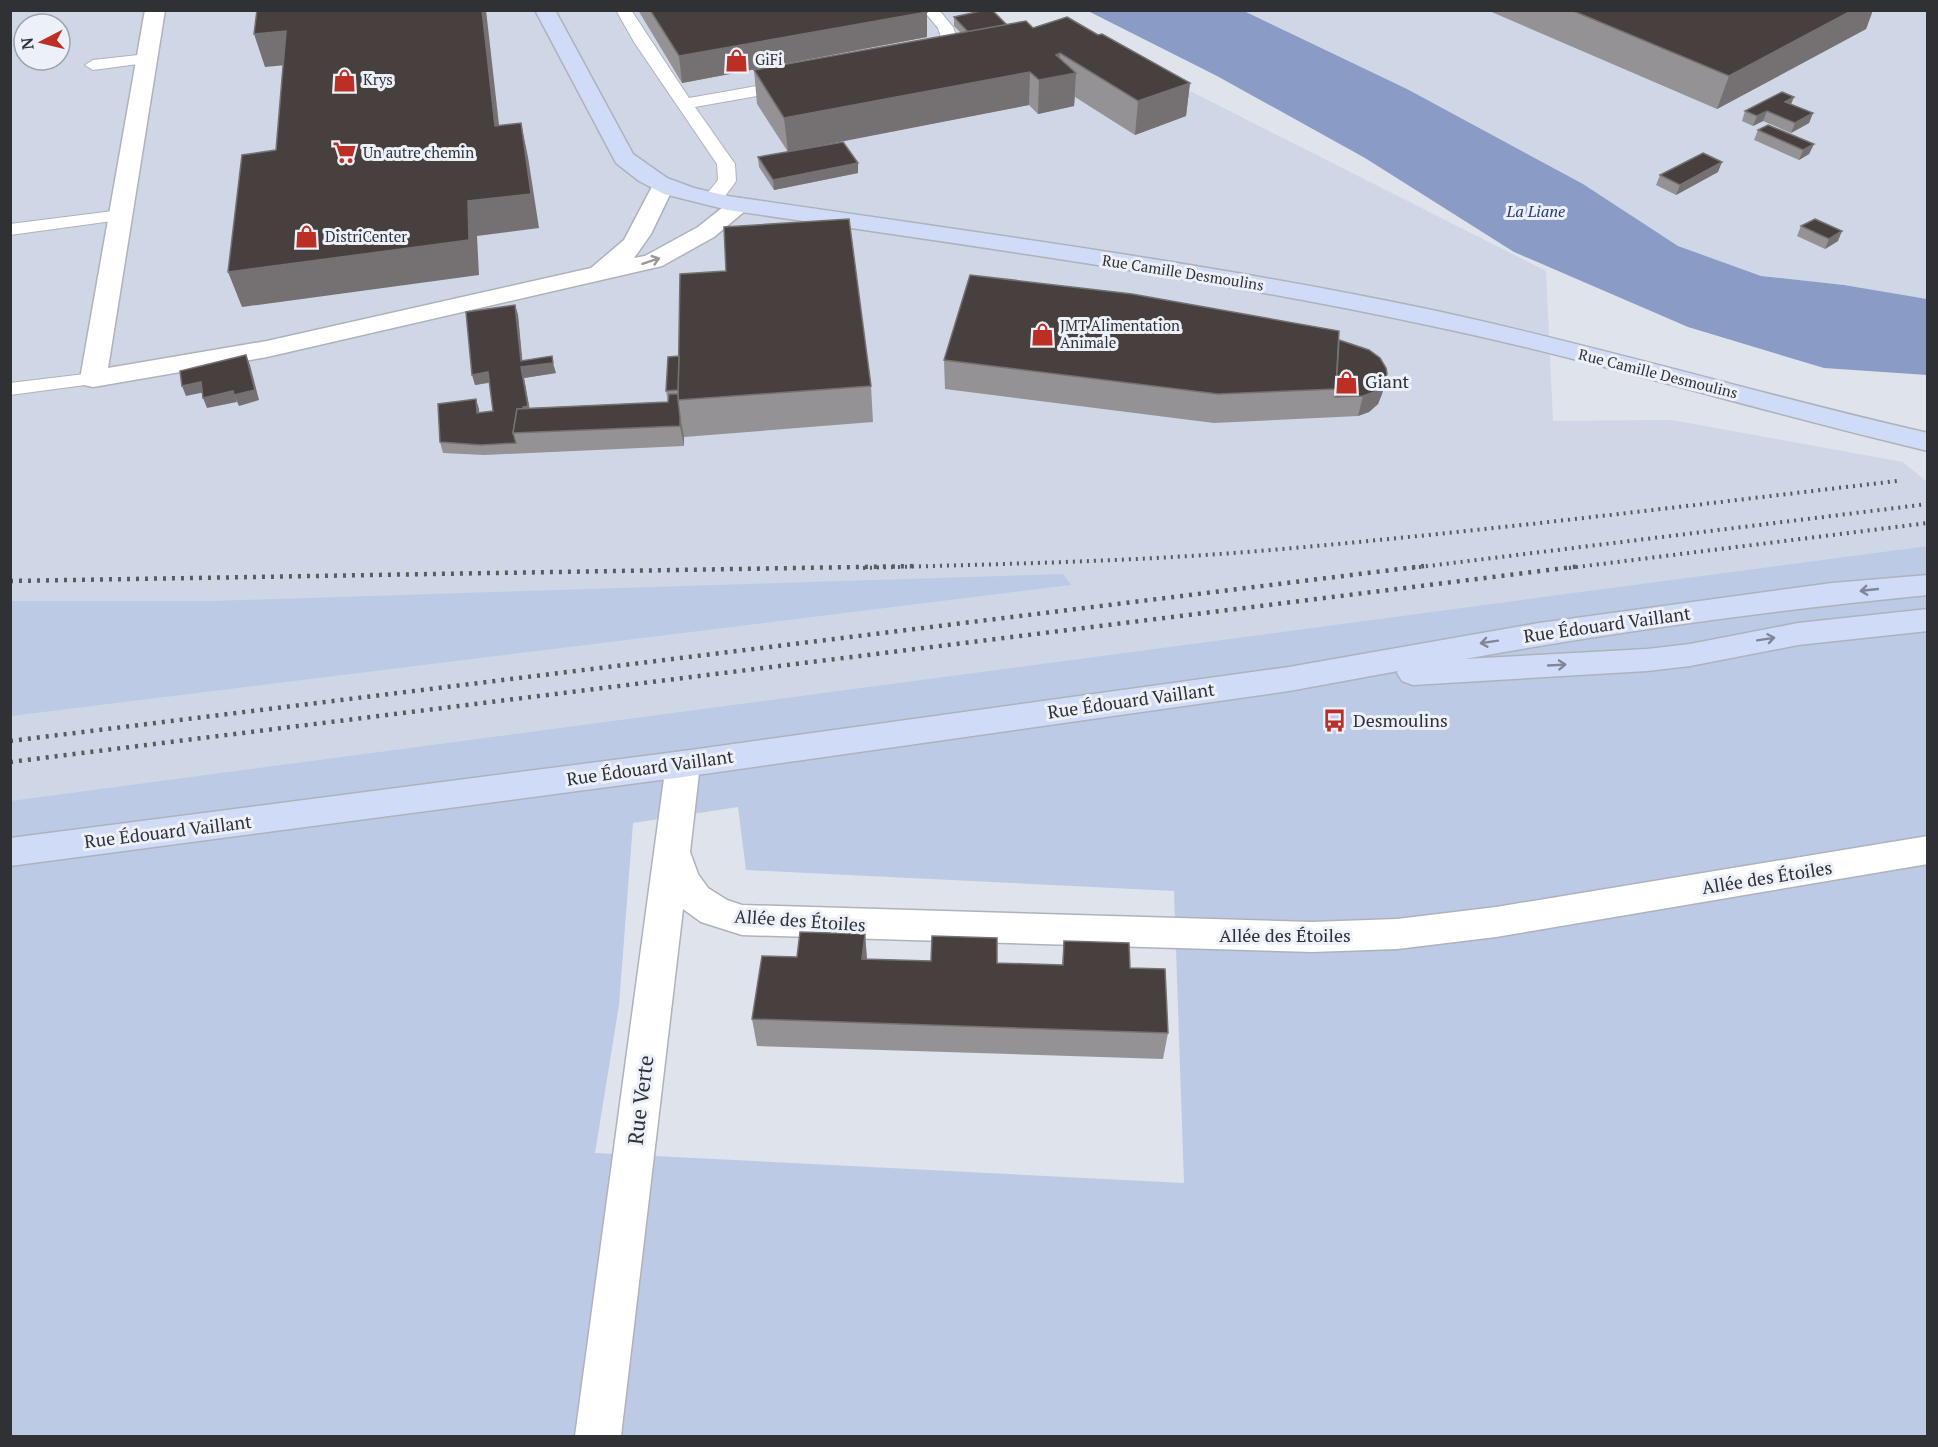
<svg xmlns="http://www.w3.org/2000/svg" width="1938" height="1447" font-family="'PT Serif',serif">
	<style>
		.built { fill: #cfd6e5; fill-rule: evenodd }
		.green { fill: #bdcae5; fill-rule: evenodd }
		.water { fill: #8a9cc6 }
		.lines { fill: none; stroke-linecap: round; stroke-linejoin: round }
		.lane-casing { stroke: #aeb2ba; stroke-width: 2 }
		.street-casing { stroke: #aeb2ba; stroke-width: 3 }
		.secondary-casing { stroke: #aeb2ba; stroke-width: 3 }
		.lane { fill: #fff; fill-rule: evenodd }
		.street { fill: #fff; fill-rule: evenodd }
		.secondary { fill: #d0dbf7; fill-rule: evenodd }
		.rail-far1 { stroke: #585b5f; stroke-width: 4; stroke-dasharray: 2 5; stroke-linecap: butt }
		.rail { stroke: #585b5f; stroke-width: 4.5; stroke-dasharray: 3 6; stroke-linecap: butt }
		.wall { fill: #949294 }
		.shaded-wall { fill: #757172 }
		.building { fill: #48403e; stroke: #757172; stroke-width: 1.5 }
		.oneway { stroke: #97989a }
		.oneway2 { stroke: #808696 }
		.labels { text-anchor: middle; stroke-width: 6; stroke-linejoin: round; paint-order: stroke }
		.far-poi-label { font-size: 15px; fill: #2f3134; stroke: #ecf0f8; text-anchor: start }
		.far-street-label { font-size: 15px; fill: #2f3134; stroke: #ecf0f8 }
		.far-water-label { font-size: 16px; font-style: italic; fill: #273b70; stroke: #ecf0f8 }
		.poi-label { font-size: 18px; fill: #2f3134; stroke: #ecf0f8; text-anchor: start }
		.street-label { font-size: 18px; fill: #2f3134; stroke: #ecf0f8 }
		.near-street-label { font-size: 21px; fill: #2f3134; stroke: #ecf0f8 }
	</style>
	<rect width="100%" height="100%" fill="#dfe3eb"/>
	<g class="built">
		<path d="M 979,10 L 1024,49 L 1083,37 L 1546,271 L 1553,421 L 1672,420 L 1903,462 L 1927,482 L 1927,546 L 11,801 L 10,11 ZM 24,24 L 60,24 L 60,60 L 24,60 Z"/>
		<polygon points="1244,11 1927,11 1927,299 1844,285 1761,276 1678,246 1583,184 1407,89"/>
	</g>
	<g class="green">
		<path d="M 1927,546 L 1927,1436 L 11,1436 L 10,801 ZM 738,807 L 746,870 L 1174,891 L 1184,1183 L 595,1153 L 619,1005 L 633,823 Z"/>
		<polygon points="1063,574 1071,585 11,716 11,601 212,601"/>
	</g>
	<polygon class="water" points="1088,11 1244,11 1407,89 1583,184 1678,246 1761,276 1844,285 1927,299 1927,375 1824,368 1688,327 1514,252 1365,158 1217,76"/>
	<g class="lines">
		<defs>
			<g id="lane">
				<path d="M 616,10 L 631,10 L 689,98 L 791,80 L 799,85 L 791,90 L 695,107 L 735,164 L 736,181 C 728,192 720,207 705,204 L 702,200 L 718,180 L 717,164 L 634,42 Z"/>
				<polygon points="923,10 939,10 953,27 961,49 953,60 939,63 931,58 945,49 938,28"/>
				<polygon points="147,54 155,59 153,62 93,70 85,65 93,60"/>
				<polygon points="121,210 127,211 130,215 127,219 10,235 10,224"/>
				<polygon points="93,373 100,375 103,379 100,383 10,395 10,383"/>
			</g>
			<g id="street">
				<polygon points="145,10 165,10 108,368 267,341 591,268 624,240 655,181 663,179 671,181 674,186 651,234 634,258 645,256 698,227 732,200 740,198 748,200 752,205 714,237 662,266 267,357 93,387 84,385 80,379"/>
				<polygon points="683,751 695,755 700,764 690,852 698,874 708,888 727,900 742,905 1312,922 1397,919 1496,907 1928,836 1928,864 1496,937 1397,949 1312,952 742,935 701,922 683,909 621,1436 575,1436 666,764 671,755"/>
			</g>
			<g id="secondary">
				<path d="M 535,10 L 555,10 L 633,154 L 667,178 L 694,188 L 728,196 C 963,231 1199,261 1432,310 C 1599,346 1762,395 1928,433 L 1928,451 C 1762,412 1599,361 1432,326 C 1200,276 963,245 728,210 L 664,194 L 639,181 L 616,163 Z"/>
				<path d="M 1928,575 L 1928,595 C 1773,610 1618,631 1465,659 L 1647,649 L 1690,644 L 1798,623 L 1928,609 L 1928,631 L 1798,645 L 1690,666 L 1647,671 L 1413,685 L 1402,681 L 1397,673 L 1398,671 L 1289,691 L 683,777 L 10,866 L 10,838 L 683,751 L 1289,667 L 1539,623 L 1832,583 Z"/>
			</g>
		</defs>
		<use href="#lane" class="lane-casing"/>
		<use href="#street" class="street-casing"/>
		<use href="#secondary" class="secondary-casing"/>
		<use href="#lane" class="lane"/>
		<use href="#street" class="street"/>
		<use href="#secondary" class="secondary"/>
		<g class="rail-far1">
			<path d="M 863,568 C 995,564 1127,562 1259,551 C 1472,533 1684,506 1897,481"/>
			<polyline points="1412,568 1928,504"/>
			<polyline points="1569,568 1928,523"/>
		</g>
		<g class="rail">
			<polyline points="10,581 918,566"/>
			<polyline points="10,741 1424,566"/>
			<polyline points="10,762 1581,566"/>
		</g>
	</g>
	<g class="wall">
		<polygon points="638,10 926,10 927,37 682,83"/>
		<polygon points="1487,10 1873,10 1866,29 1717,109"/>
		<polygon points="954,17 1007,25 1098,35 1190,83 1186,116 1135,135 1075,97 1074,106 1038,114 1029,105 789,151 858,173 774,190 759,167 758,157 788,152 757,104 754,70 961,33 954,26"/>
		<polygon points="1791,104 1813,113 1809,123 1791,133 1763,121 1753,126 1742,121 1745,111"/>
		<polygon points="1758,130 1814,144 1809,154 1799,160 1754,140"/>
		<polygon points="1718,172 1676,195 1656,185 1660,175"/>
		<polygon points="1801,226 1838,241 1825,249 1797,236"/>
		<polygon points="515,305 518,315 522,361 556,373 524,378 529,408 668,402 666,391 871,386 873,422 684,437 684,446 484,455 443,453 440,442 476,399 479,413 493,411 489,383 475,385"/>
		<polygon points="1339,340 1387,374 1382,394 1378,404 1369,412 1358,416 1214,423 945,389 944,360"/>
		<polygon points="865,934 867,959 1062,965 1064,941 1130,968 1168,1033 1163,1059 757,1046 752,1019 797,957"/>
	</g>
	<g class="shaded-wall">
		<polygon points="482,10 486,10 503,160 495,126"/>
		<polygon points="1853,10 1873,10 1866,29 1717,109 1729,76"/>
		<polygon points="927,12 927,37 682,83 679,56"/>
		<polygon points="286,31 297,64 265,67 254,34"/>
		<polygon points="1060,53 1059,76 1076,73 1074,106 1038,114 1039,80 1056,55"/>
		<polygon points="1030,72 1029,105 788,152 784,118"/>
		<polygon points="1190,83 1186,116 1135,135 1138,101"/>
		<polygon points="1794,97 1790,107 1785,102"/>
		<polygon points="1767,111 1763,121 1753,126 1757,116"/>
		<polygon points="1813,113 1809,123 1791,133 1795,123"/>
		<polygon points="521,123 528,157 539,228 477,236 479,275 242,307 228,272 468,201"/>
		<polygon points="1814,144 1809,154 1799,160 1803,150"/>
		<polygon points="1722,162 1718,172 1676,195 1680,185"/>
		<polygon points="858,163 858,173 774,190 773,180"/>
		<polygon points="1842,231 1838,241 1825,249 1829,239"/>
		<polygon points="515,305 518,315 523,367 553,363 556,373 524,378 531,416 524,419"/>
		<polygon points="246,355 250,365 259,400 239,406 234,395"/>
		<polygon points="488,372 491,382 475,385 472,375"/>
		<polygon points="1387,374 1382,394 1378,404 1369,412 1358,416 1363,396"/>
		<polygon points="201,382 205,392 186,396 182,386"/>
		<polygon points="233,391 237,402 207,408 203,398"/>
		<polygon points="476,399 479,409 480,424 477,413"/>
		<polygon points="680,416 684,437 684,446 680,426"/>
		<polygon points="865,934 867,961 862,959"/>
	</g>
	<g class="building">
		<polygon points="257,10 482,10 495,126 521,123 531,194 468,201 469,240 228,272 242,155 276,150 286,31 254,34"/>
		<polygon points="650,10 926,10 927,12 679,56"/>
		<polygon points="985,10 992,10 1007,25 968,32 954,17"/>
		<polygon points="1571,10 1853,10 1729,76"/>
		<polygon points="1067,17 1098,35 1102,34 1190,83 1138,101 1060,53 1056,55 1076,73 1039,80 1030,72 784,118 754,70 1026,21 1033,28"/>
		<polygon points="1782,92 1794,97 1785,102 1813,113 1795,123 1767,111 1757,116 1745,111"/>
		<polygon points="1768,125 1814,144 1803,150 1758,130"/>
		<polygon points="843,142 858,163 773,180 758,157"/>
		<polygon points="1703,153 1722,162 1680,185 1660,175"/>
		<polygon points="849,219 871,386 678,400 680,274 726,271 724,227"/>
		<polygon points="1815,219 1842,231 1829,239 1801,226"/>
		<polygon points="970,275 1132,294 1339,331 1336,389 1218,394 944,360"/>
		<polygon points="515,305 521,361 552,356 553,363 521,367 528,406 523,407 523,409 517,409 513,433 516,443 481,445 440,442 438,404 476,399 477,413 493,411 488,372 472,375 466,312"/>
		<polygon points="1339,340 1369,350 1380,358 1386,368 1387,374 1383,384 1374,392 1363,396 1335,397 1336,389"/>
		<polygon points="246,355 255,390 234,395 233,391 203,398 201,382 182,386 180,371"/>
		<polygon points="679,356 678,390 666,391 668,357"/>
		<polygon points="669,394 678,394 678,400 680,416 680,426 513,433 517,409 668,402"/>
		<polygon points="800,932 865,934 862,959 931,961 932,936 997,938 997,963 1063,965 1064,941 1129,943 1130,968 1165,969 1168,1033 752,1019 762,956 797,957"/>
	</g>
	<defs><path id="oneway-shaft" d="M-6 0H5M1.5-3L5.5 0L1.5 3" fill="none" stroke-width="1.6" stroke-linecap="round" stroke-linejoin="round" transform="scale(1.5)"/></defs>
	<use class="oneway" href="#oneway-shaft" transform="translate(651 261) rotate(-18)"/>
	<g class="oneway2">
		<use href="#oneway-shaft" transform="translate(1869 590) rotate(174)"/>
		<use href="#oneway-shaft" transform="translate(1766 639) rotate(-9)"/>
		<use href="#oneway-shaft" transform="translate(1489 642) rotate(171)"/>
		<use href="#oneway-shaft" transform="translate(1557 665) rotate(-3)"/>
	</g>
	<defs>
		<symbol id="shop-bare" viewBox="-9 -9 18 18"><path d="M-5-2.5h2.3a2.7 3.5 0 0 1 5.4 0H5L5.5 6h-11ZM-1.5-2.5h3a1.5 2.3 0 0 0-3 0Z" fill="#bd2f25" stroke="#ecf0f8" stroke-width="2.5" paint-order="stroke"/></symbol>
		<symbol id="supermarket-bare" viewBox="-9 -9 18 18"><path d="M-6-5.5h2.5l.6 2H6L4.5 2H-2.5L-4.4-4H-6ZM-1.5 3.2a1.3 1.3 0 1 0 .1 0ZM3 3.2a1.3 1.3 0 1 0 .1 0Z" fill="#bd2f25" stroke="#ecf0f8" stroke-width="2.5" paint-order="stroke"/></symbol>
		<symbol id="bus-bare" viewBox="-9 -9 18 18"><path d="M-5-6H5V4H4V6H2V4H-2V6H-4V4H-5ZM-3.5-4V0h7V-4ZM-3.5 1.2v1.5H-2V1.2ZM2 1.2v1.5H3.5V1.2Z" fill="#bd2f25" stroke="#ecf0f8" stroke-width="2.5" paint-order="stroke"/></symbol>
	</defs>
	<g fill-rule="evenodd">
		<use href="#shop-bare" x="720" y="44" width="33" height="33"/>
		<use href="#shop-bare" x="328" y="64" width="33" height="33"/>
		<use href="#supermarket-bare" x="328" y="136" width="33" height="33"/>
		<use href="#shop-bare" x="290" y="220" width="33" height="33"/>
		<use href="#shop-bare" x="1026" y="318" width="33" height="33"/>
		<use href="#shop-bare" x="1330" y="366" width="33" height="33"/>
		<use href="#bus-bare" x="1318" y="704" width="33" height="33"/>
	</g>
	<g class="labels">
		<g class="far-poi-label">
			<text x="755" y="65">GiFi</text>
			<text x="363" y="85">Krys</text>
			<text x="363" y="158">Un autre chemin</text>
			<text x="325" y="242">DistriCenter</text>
			<text x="1060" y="331">JMT Alimentation<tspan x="1060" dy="17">Animale</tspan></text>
		</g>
		<g class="far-street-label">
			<text transform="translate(1183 273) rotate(9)" y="5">Rue Camille Desmoulins</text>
			<text transform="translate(1658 374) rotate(14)" y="5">Rue Camille Desmoulins</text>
		</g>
		<g class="far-water-label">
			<text x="1536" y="217">La Liane</text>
		</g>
		<g class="poi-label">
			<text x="1365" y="388">Giant</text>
			<text x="1353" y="727">Desmoulins</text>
		</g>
		<g class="street-label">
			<text transform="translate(1607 625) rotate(-8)" y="6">Rue Édouard Vaillant</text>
			<text transform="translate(1131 701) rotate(-8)" y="6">Rue Édouard Vaillant</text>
			<text transform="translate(650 768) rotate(-8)" y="6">Rue Édouard Vaillant</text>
			<text transform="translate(168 832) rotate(-7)" y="6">Rue Édouard Vaillant</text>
			<text transform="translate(1767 878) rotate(-9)" y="6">Allée des Étoiles</text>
			<text transform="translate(800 921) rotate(4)" y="6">Allée des Étoiles</text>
			<text x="1285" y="942">Allée des Étoiles</text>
		</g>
		<g class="near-street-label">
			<text transform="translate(641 1100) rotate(-83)" y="7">Rue Verte</text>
		</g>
	</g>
	<rect width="1938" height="1447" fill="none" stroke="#2f3134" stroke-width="24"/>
	<g transform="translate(42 42) rotate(263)"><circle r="28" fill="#ecf0f8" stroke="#a0a4aa" stroke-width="1.5"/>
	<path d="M0-4.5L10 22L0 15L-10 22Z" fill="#bd2f25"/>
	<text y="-9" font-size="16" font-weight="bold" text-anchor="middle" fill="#2f3134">N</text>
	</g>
</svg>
